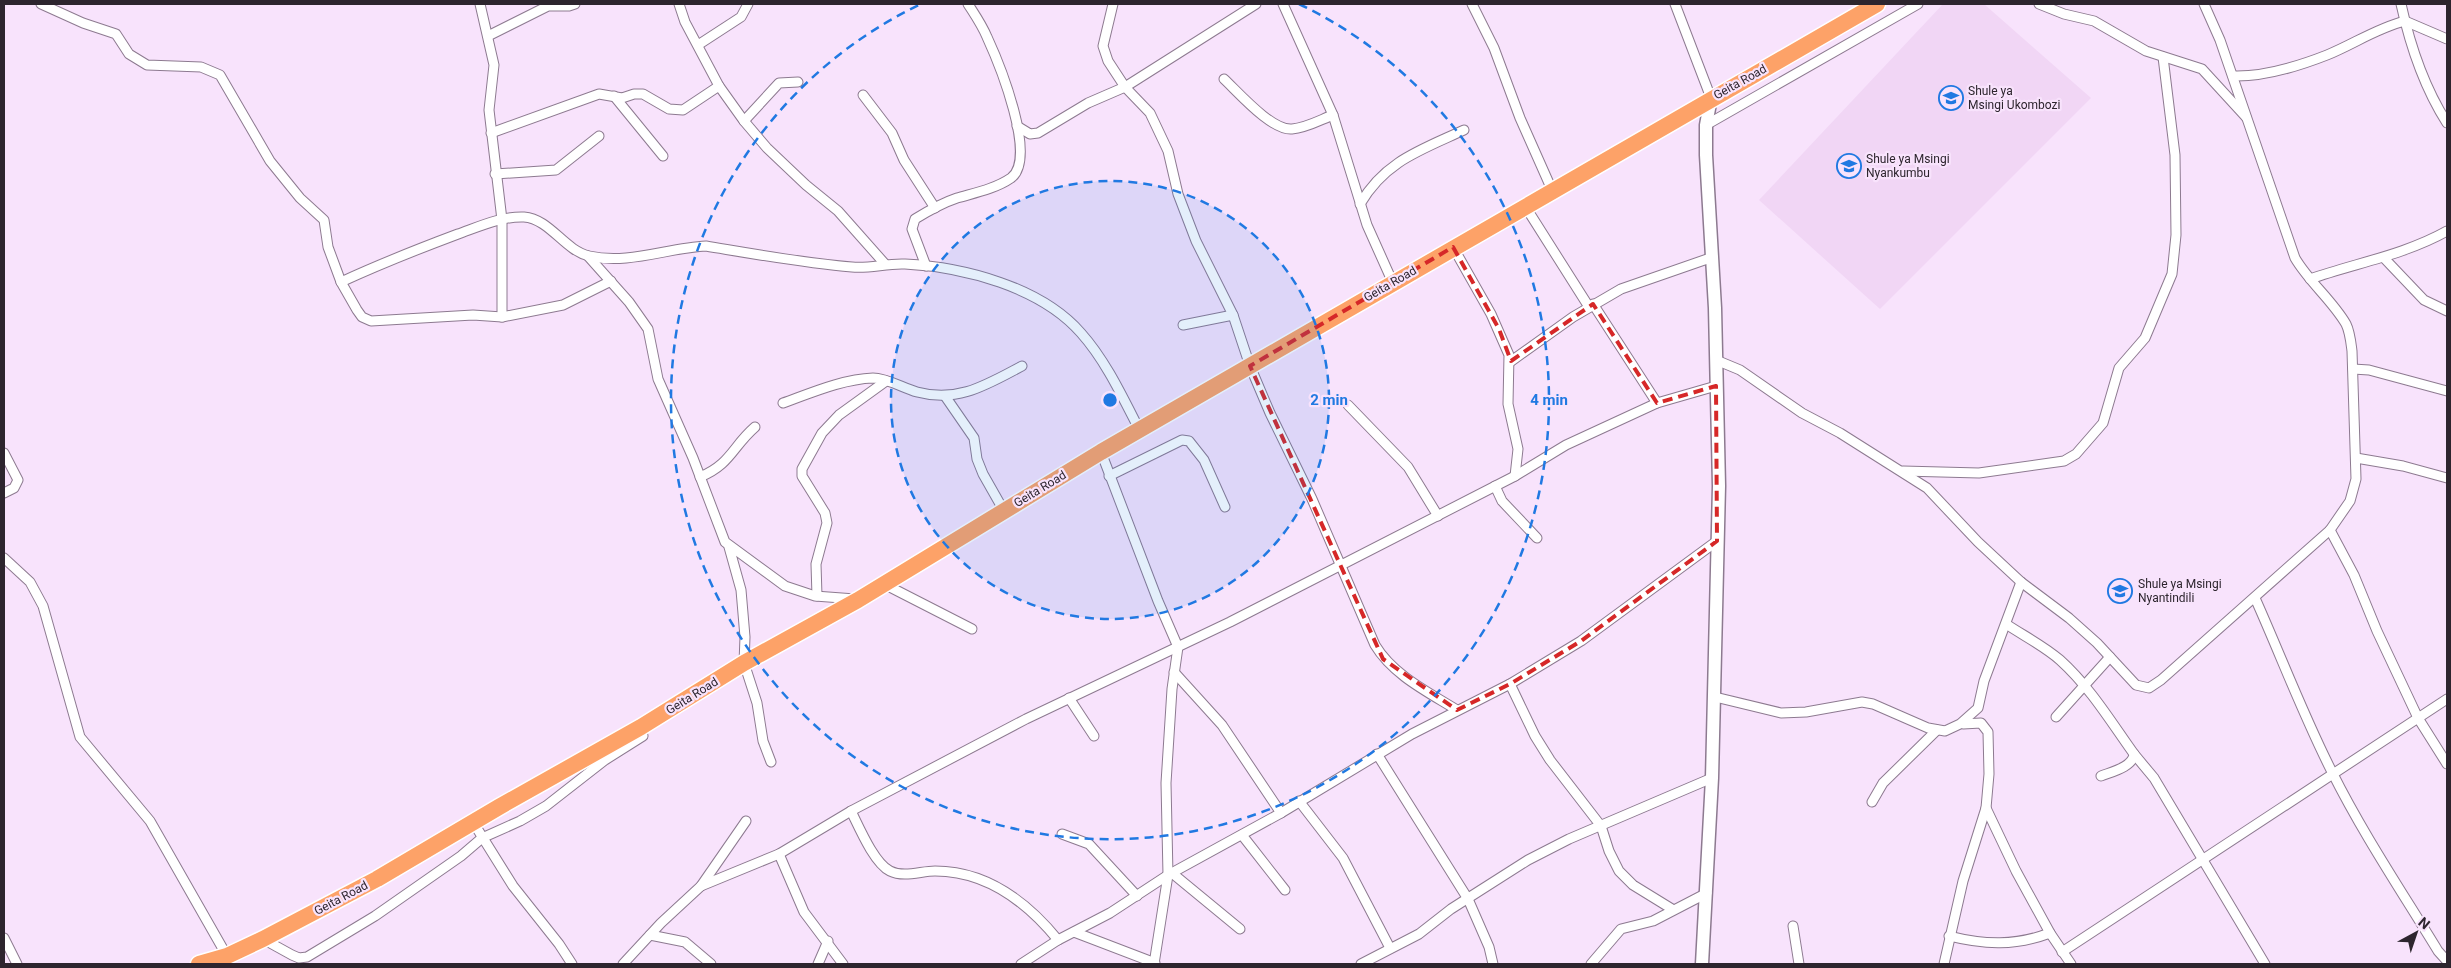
<svg xmlns="http://www.w3.org/2000/svg" width="2451" height="968" font-family="Roboto,sans-serif">
	<style>
		.built { fill: #f1d6f5 }
		.lines { fill: none; stroke-linecap: round; stroke-linejoin: round }
		.street-casing { stroke: #8d7a90; stroke-width: 11 }
		.secondary-casing { stroke: #8d7a90; stroke-width: 15 }
		.highway-casing { stroke: #fff; stroke-width: 19 }
		.street { stroke: #fff; stroke-width: 9 }
		.secondary { stroke: #fff; stroke-width: 12 }
		.highway { stroke: #fda268; stroke-width: 16 }
		.marked { fill: none; stroke: #d62828; stroke-width: 4; stroke-dasharray: 10 6; stroke-linejoin: round }
		.ring { fill: none; stroke: #2079e2; stroke-width: 2.5; stroke-dasharray: 9 6 }
		.labels { text-anchor: middle; stroke-width: 4.5; stroke-linejoin: round; paint-order: stroke }
		.street-label { font-size: 12px; fill: #2d252e; stroke: #f8e3fc }
		.poi-label { font-size: 12px; fill: #2d252e; stroke: #f8e3fc; text-anchor: start }
		.centre { fill: #2079e2; stroke: #f8e3fc; stroke-width: 2.5 }
		.ring-label { font-size: 15px; text-anchor: middle; font-weight: bold; fill: #2079e2; stroke: #f8e3fc; stroke-width: 4.5; stroke-linejoin: round; paint-order: stroke }
	</style>
	<rect width="100%" height="100%" fill="#f8e3fc"/>
	<polygon class="built" points="1943,4 1984,4 2091,98 1880,309 1759,200"/>
	<g class="lines">
		<defs>
			<g id="street">
				<polyline points="41,4 83,23 116,34 129,54 147,65 201,67 220,75 270,161 300,198 324,220 328,247 341,282 357,310 362,317 371,321 473,315 502,317 563,305 611,281"/>
				<polyline points="480,4 494,65 489,110 502,220 502,317"/>
				<polyline points="679,4 685,22 719,86 744,121 767,148 806,185 838,211 885,264"/>
				<path d="M 1113,4 L 1103,46 L 1108,61 L 1125,87 L 1150,113 L 1168,151 L 1178,194 L 1196,241 L 1233,315 L 1250,366 L 1270,413 L 1312,499 L 1375,645 C 1393,675 1428,692 1457,710"/>
				<polyline points="1283,4 1333,115 1367,225 1393,283"/>
				<polyline points="1472,4 1494,48 1520,118 1552,190"/>
				<polyline points="1675,4 1711,98"/>
				<polyline points="2039,4 2064,14 2094,21 2146,51 2202,69 2246,117"/>
				<path d="M 2401,4 C 2410,45 2424,87 2447,123"/>
				<polyline points="488,36 548,6 569,6 575,4"/>
				<polyline points="698,45 741,17 748,4"/>
				<path d="M 2233,76 C 2263,77 2299,66 2327,55 C 2354,44 2377,28 2405,21 L 2447,39"/>
				<path d="M 1224,79 C 1239,93 1272,131 1292,129 C 1306,128 1320,120 1333,115"/>
				<polyline points="863,95 892,133 904,160 935,208"/>
				<polyline points="614,96 663,156"/>
				<polyline points="744,121 779,83 798,82"/>
				<polyline points="1706,125 1918,4"/>
				<polyline points="1017,126 1030,134 1038,133 1088,103 1125,87 1256,4"/>
				<polyline points="491,133 599,94 622,98 634,94 643,94 669,109 683,110 719,86"/>
				<polyline points="495,174 556,170 599,136"/>
				<path d="M 1360,204 C 1385,161 1421,150 1464,130"/>
				<polyline points="1525,206 1589,307"/>
				<polyline points="1453,247 1491,314 1509,355 1508,404 1518,449 1515,476"/>
				<polyline points="588,256 629,302 648,329 658,379 693,458 725,542 785,586 815,596 855,599"/>
				<polyline points="2384,258 2424,300 2447,311"/>
				<path d="M 926,266 L 912,229 L 915,219 C 928,211 942,203 957,198 C 974,193 995,189 1011,178 C 1038,158 999,63 987,37 C 982,25 975,15 968,4"/>
				<path d="M 2310,279 C 2356,263 2404,255 2447,231"/>
				<path d="M 341,282 C 380,264 418,249 458,234 C 478,227 502,216 524,217 C 550,219 564,250 589,256 C 628,265 667,248 706,246 C 754,254 803,263 852,267 C 869,269 887,263 905,264 C 964,267 1041,287 1081,333 C 1106,361 1123,398 1140,431"/>
				<polyline points="1593,304 1657,403"/>
				<polyline points="1183,325 1233,315"/>
				<path d="M 1716,360 L 1740,370 L 1802,413 L 1840,433 L 1927,488 L 1978,542 L 2021,582 L 2069,618 L 2097,643 L 2136,685 L 2149,688 L 2161,680 L 2330,530 L 2350,501 L 2356,479 L 2352,351 C 2351,343 2350,332 2346,324 C 2332,300 2309,282 2295,258 L 2220,40 L 2204,4"/>
				<polyline points="1510,362 1573,317 1621,289 1713,257"/>
				<polyline points="2353,369 2369,370 2447,391"/>
				<polyline points="945,396 974,438 977,459 983,474 1004,511"/>
				<path d="M 783,403 C 811,393 843,379 873,378 C 887,378 903,388 917,392 C 958,403 986,385 1022,366"/>
				<polyline points="1348,405 1408,467 1438,516"/>
				<polyline points="1101,452 1158,601 1178,647 1172,689 1166,783 1168,875 1154,964"/>
				<polyline points="4,453 18,480 14,488 4,493"/>
				<polyline points="2356,458 2403,466 2447,478"/>
				<polyline points="1903,471 1979,473 2064,461 2076,454 2103,423 2119,368 2145,338 2172,274 2176,235 2175,155 2163,57"/>
				<polyline points="1109,476 1182,440 1189,441 1204,460 1225,507"/>
				<path d="M 700,477 C 731,464 732,447 755,427"/>
				<polyline points="1495,486 1502,501 1537,538"/>
				<polyline points="2330,530 2354,575 2377,631 2418,718 2447,764"/>
				<polyline points="729,547 741,590 745,637 744,663 757,703 763,741 771,762"/>
				<polyline points="4,558 30,582 43,606 80,737 150,821 227,956"/>
				<polyline points="884,584 972,629"/>
				<polyline points="817,596 816,564 827,523 825,513 802,476 802,469 822,433 839,415 886,381"/>
				<path d="M 2255,598 C 2281,656 2303,715 2332,772 C 2363,834 2402,892 2438,951 L 2447,961"/>
				<path d="M 2006,624 C 2024,636 2044,646 2060,660 C 2090,687 2111,722 2134,754 C 2133,767 2111,772 2101,776"/>
				<polyline points="1174,672 1222,725 1281,813"/>
				<polyline points="1510,684 1535,736 1550,760 1601,826 1609,851 1619,871 1633,885 1672,909"/>
				<polyline points="1715,697 1781,713 1806,712 1862,702 1873,704 1928,728 1945,731 1960,724 1978,708 1984,681 2021,582"/>
				<polyline points="1069,698 1094,736"/>
				<polyline points="2056,717 2110,657"/>
				<polyline points="1377,754 1468,899 1489,947 1493,964"/>
				<polyline points="2134,754 2154,778 2265,964"/>
				<polyline points="1299,801 1343,858 1390,948"/>
				<polyline points="1872,802 1883,783 1937,730"/>
				<polyline points="1986,808 2016,871 2050,933 2071,964"/>
				<path d="M 851,811 C 859,827 874,863 890,871 C 904,878 921,871 935,871 C 987,871 1027,902 1058,940"/>
				<polyline points="473,822 513,886 559,944 572,964"/>
				<polyline points="1062,834 1089,844 1137,896"/>
				<polyline points="1242,835 1285,890"/>
				<polyline points="779,854 804,912 843,964"/>
				<polyline points="1172,873 1240,929"/>
				<polyline points="701,886 779,854 851,811 1026,719 1230,622 1515,476 1566,445 1657,403 1716,386"/>
				<polyline points="1793,926 1799,964"/>
				<polyline points="1074,932 1155,963"/>
				<polyline points="650,935 685,942 711,964"/>
				<path d="M 1949,936 C 1985,945 2015,946 2050,933"/>
				<polyline points="4,938 17,964"/>
				<polyline points="263,939 292,955 299,958 307,957 375,916 461,856 482,838 520,821 546,806 605,760 643,736 641,727"/>
				<polyline points="2062,952 2447,699"/>
				<polyline points="623,964 661,923 701,886 746,821"/>
				<polyline points="818,964 828,941"/>
				<polyline points="1021,964 1058,940 1110,913 1168,875 1281,813 1412,734 1510,684 1581,641 1717,541"/>
				<polyline points="1361,964 1419,934 1451,909 1528,860 1569,839 1712,778"/>
				<polyline points="1591,964 1621,929 1653,921 1707,893"/>
				<polyline points="1944,964 1963,881 1986,808 1989,774 1988,732 1981,723 1963,724"/>
			</g>
			<polyline id="secondary" points="1702,964 1712,778 1719,486 1715,308 1706,155 1706,125 1711,98"/>
			<polyline id="highway" points="199,964 227,956 263,939 377,879 499,807 641,727 744,663 858,600 1101,452 1877,4"/>
		</defs>
		<use href="#street" class="street-casing"/>
		<use href="#secondary" class="secondary-casing"/>
		<use href="#highway" class="highway-casing"/>
		<use href="#street" class="street"/>
		<use href="#secondary" class="secondary"/>
		<use href="#highway" class="highway"/>
	</g>
	<path class="marked" d="M 1453,247 L 1499,329 L 1511,361 L 1593,304 L 1657,403 L 1716,386 L 1717,541 L 1581,641 L 1510,684 L 1457,710 L 1383,659 L 1250,366 Z"/>
	<circle cx="1110" cy="400" r="219" fill="#2079e2" fill-opacity=".12"/>
	<g class="ring">
		<circle cx="1110" cy="400" r="219"/>
		<path d="M1299 4A439 439 0 1 1 921 4"/>
	</g>
	<defs>
		<symbol id="school-ring" viewBox="-11 -11 22 22"><circle r="9.5" fill="#f8e3fc" stroke="#2079e2" stroke-width="1.5"/><path d="M0-5L7-2L0 1L-7-2ZM-4 1L0 2.5L4 1V4Q0 6-4 4Z" fill="#2079e2"/></symbol>
	</defs>
	<g fill-rule="evenodd">
		<use href="#school-ring" x="1937" y="84" width="28" height="28"/>
		<use href="#school-ring" x="1835" y="152" width="28" height="28"/>
		<use href="#school-ring" x="2106" y="577" width="28" height="28"/>
	</g>
	<g class="labels">
		<g class="street-label">
			<text transform="translate(1740 82) rotate(-29)" y="4">Geita Road</text>
			<text transform="translate(1390 284) rotate(-30)" y="4">Geita Road</text>
			<text transform="translate(1040 489) rotate(-31)" y="4">Geita Road</text>
			<text transform="translate(692 696) rotate(-32)" y="4">Geita Road</text>
			<text transform="translate(341 898) rotate(-28)" y="4">Geita Road</text>
		</g>
		<g class="poi-label">
			<text x="1968" y="95">Shule ya<tspan x="1968" dy="14">Msingi Ukombozi</tspan></text>
			<text x="1866" y="163">Shule ya Msingi<tspan x="1866" dy="14">Nyankumbu</tspan></text>
			<text x="2138" y="588">Shule ya Msingi<tspan x="2138" dy="14">Nyantindili</tspan></text>
		</g>
	</g>
	<circle cx="1110" cy="400" r="8" class="centre"/>
	<g class="ring-label">
		<text x="1329" y="405">2 min</text>
		<text x="1549" y="405">4 min</text>
	</g>
	<rect width="2451" height="968" fill="none" stroke="#2d252e" stroke-width="10"/>
	<g transform="translate(2416 933) rotate(40)" stroke="#f8e3fc" stroke-width="4" paint-order="stroke">
	<path d="M0-4L9 19L0 12L-9 19Z" fill="#2d252e"/>
	<text y="-8" font-size="14" font-weight="bold" text-anchor="middle" fill="#2d252e">N</text>
	</g>
</svg>
